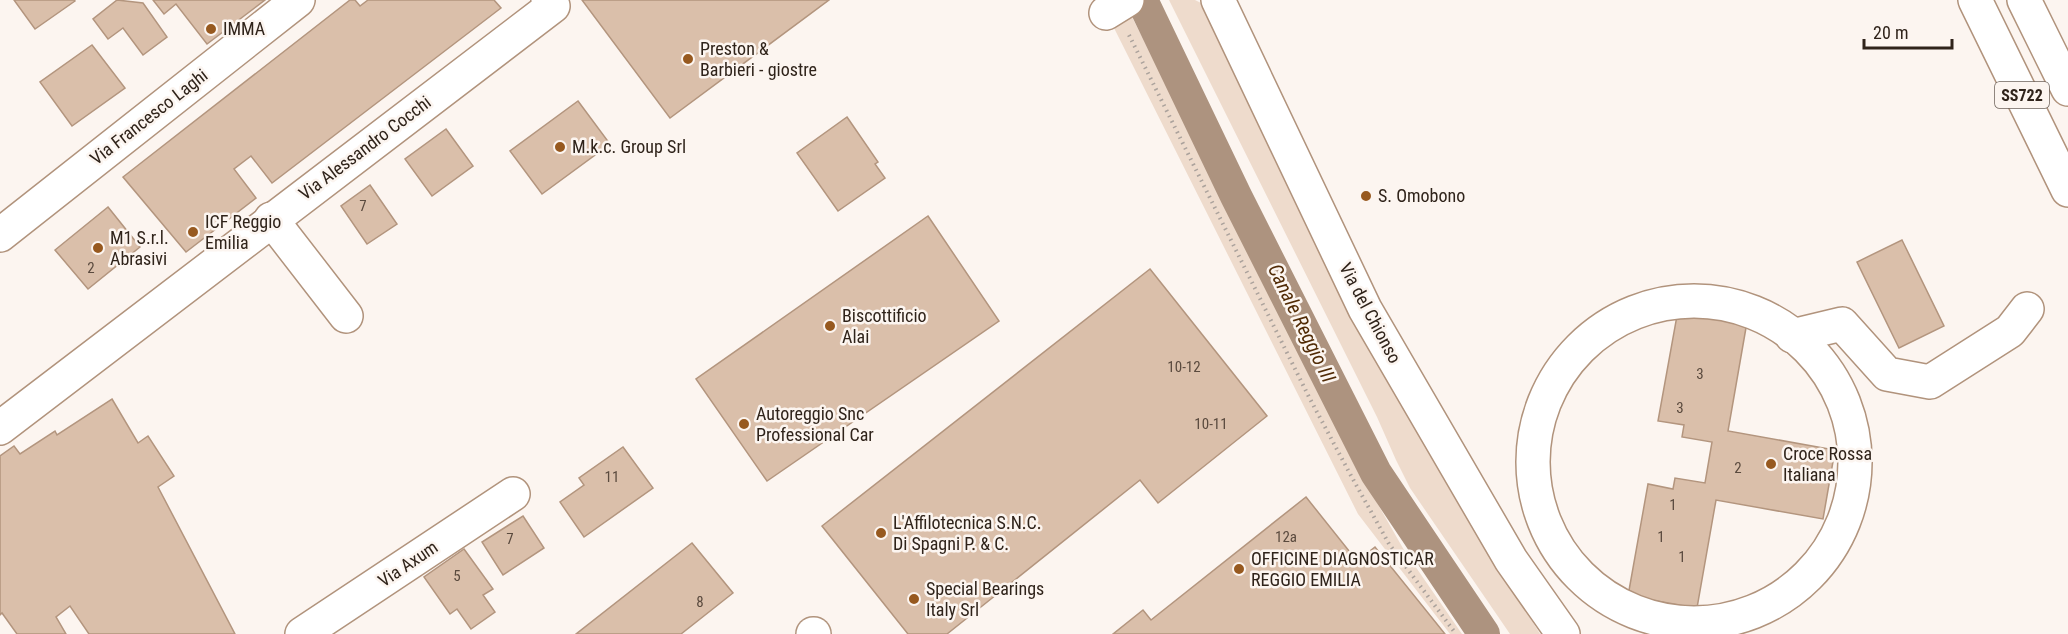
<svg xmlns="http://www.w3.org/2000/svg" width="2068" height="634" font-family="'Roboto Condensed',sans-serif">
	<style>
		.green { fill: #eedbcc }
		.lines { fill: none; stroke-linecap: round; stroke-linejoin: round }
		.canal { stroke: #ad937f; stroke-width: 32 }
		.building { fill: #dabfaa; stroke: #b3957e; stroke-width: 1.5 }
		.minor-casing { stroke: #b1937c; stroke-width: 36 }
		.major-casing { stroke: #b1937c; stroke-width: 36 }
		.highway-casing { stroke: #b1937c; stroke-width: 36 }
		.path { stroke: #aba29c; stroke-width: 4; stroke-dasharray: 1.5 4.5; stroke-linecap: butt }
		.minor { stroke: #fff; stroke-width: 33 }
		.major { stroke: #fff; stroke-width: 33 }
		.highway { stroke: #fff; stroke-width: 33 }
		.poi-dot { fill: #97591f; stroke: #fcf5f0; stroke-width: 2 }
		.labels { text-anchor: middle; stroke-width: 5; stroke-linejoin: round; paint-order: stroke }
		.number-label { font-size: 15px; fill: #5a4a3e }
		.shield { fill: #fcf5f0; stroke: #6c625a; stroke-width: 1.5 }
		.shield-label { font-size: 16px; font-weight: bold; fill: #2f231a }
		.poi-label { font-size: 18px; fill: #2f231a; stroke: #fcf5f0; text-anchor: start }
		.street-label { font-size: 18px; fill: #2f231a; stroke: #fcf5f0 }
		.water-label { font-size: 20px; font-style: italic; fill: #512b06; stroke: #fcf5f0 }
	</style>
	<rect width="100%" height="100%" fill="#fcf5f0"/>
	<g class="green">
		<polygon points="1169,0 1195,0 1203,4 1317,247 1429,454 1540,634 1510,634 1410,488 1396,460 1377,417"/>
		<polygon points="1132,17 1368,487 1404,550 1462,634 1450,634 1358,514 1113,26"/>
	</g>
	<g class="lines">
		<polyline class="canal" points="1142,0 1236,196 1376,473 1484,634"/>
	</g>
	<g class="building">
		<polygon points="14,0 74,0 75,1 35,29"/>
		<polygon points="117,0 143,3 167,37 143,55 123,28 108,39 93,19"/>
		<polygon points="153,0 265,0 207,44 176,4 164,14"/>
		<polygon points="350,0 355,0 360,6 368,0 494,0 501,8 272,183 251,156 234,169 256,198 186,252 123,177"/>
		<polygon points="582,0 829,0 670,118"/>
		<polygon points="92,45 125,88 72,126 40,82"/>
		<polygon points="578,101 610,144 542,194 510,151"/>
		<polygon points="847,117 878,162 875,164 885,178 838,211 797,153"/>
		<polygon points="446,129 473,166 432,196 405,159"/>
		<polygon points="370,185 397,224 367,244 341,206"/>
		<polygon points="108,207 140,247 88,289 55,250"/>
		<polygon points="928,216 999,321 767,481 696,379"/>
		<polygon points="1902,240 1944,326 1899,348 1857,262"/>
		<polygon points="1150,269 1267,416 1158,503 1140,480 947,634 908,634 822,526"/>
		<polygon points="1678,310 1747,322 1728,431 1835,450 1823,519 1716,500 1697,608 1628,596 1648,484 1673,489 1675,478 1705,483 1712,442 1682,437 1684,425 1658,421"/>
		<polygon points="112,399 138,443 148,436 174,476 158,487 235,634 89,634 70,606 56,617 66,634 17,634 2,613 0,615 0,456 14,446 20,454 55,431 57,435"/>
		<polygon points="623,447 653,488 584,537 560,502 584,485 579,478"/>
		<polygon points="1306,497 1357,561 1375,547 1445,634 1113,634 1143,610 1151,620"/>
		<polygon points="523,516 544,548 503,575 482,542"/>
		<polygon points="692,543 733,593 681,634 576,634"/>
		<polygon points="464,549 493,589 483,595 495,612 471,629 457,609 450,614 424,577"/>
	</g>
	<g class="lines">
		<defs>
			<g id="minor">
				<polyline points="1106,13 1127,0"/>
				<polyline points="271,219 346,316"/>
				<polyline points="0,235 298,0"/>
				<circle cx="1694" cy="462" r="161"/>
				<polyline points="1792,336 1842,324 1887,374 1930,382 2010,331 2027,309"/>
				<polyline points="0,428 553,6 548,0"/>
				<polyline points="302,634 513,494"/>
				<polyline points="813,634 814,634"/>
			</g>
			<polyline id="major" points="1218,0 1365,309 1511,560 1563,634"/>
			<g id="highway">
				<polyline points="1975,0 2068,190"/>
				<polyline points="2024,0 2068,89"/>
			</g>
		</defs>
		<use href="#minor" class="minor-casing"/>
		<use href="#major" class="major-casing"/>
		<use href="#highway" class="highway-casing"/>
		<polyline class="path" points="1129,35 1309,397 1349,472 1389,544 1456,634"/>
		<use href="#minor" class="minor"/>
		<use href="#major" class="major"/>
		<use href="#highway" class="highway"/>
	</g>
	<g class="poi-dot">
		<circle cx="211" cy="29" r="6"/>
		<circle cx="688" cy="59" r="6"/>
		<circle cx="560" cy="147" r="6"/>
		<circle cx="1366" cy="196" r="6"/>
		<circle cx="193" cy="232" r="6"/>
		<circle cx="98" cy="248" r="6"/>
		<circle cx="830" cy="326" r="6"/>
		<circle cx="744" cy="424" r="6"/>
		<circle cx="1771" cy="464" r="6"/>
		<circle cx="881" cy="533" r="6"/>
		<circle cx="1239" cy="569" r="6"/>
		<circle cx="914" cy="599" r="6"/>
	</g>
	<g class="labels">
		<g class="number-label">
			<text x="363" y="211">7</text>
			<text x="91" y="273">2</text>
			<text x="1184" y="372">10-12</text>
			<text x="1700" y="379">3</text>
			<text x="1680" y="413">3</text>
			<text x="1211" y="429">10-11</text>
			<text x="1738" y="473">2</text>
			<text x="612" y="482">11</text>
			<text x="1673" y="510">1</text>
			<text x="1286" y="542">12a</text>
			<text x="1661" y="542">1</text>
			<text x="510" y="544">7</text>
			<text x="1682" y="562">1</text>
			<text x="457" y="581">5</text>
			<text x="700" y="607">8</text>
		</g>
		<rect class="shield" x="1995" y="82" width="54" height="26" rx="4.5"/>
		<g class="shield-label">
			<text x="2022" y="101">SS722</text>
		</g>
		<g class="poi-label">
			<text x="223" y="35">IMMA</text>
			<text x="700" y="55">Preston &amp;<tspan x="700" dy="21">Barbieri - giostre</tspan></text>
			<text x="572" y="153">M.k.c. Group Srl</text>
			<text x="1378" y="202">S. Omobono</text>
			<text x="205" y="228">ICF Reggio<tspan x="205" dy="21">Emilia</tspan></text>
			<text x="110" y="244">M1 S.r.l.<tspan x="110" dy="21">Abrasivi</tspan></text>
			<text x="842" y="322">Biscottificio<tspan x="842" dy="21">Alai</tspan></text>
			<text x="756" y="420">Autoreggio Snc<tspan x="756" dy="21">Professional Car</tspan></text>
			<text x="1783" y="460">Croce Rossa<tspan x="1783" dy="21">Italiana</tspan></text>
			<text x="893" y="529">L'Affilotecnica S.N.C.<tspan x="893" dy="21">Di Spagni P. &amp; C.</tspan></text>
			<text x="1251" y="565">OFFICINE DIAGNOSTICAR<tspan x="1251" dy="21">REGGIO EMILIA</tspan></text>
			<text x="926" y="595">Special Bearings<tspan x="926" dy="21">Italy Srl</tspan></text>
		</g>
		<g class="street-label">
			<text transform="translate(149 117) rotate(-38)" y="6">Via Francesco Laghi</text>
			<text transform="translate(365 148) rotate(-37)" y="6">Via Alessandro Cocchi</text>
			<text transform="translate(1370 313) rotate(62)" y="6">Via del Chionso</text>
			<text transform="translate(408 564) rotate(-34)" y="6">Via Axum</text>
		</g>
		<g class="water-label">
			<text transform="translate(1302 323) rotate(64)" y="7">Canale Reggio III</text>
		</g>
	</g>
	<path d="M1864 39v9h88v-9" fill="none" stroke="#2f231a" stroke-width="3"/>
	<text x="1873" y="39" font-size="18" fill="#2f231a" stroke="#fcf5f0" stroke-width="4.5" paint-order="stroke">20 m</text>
</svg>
